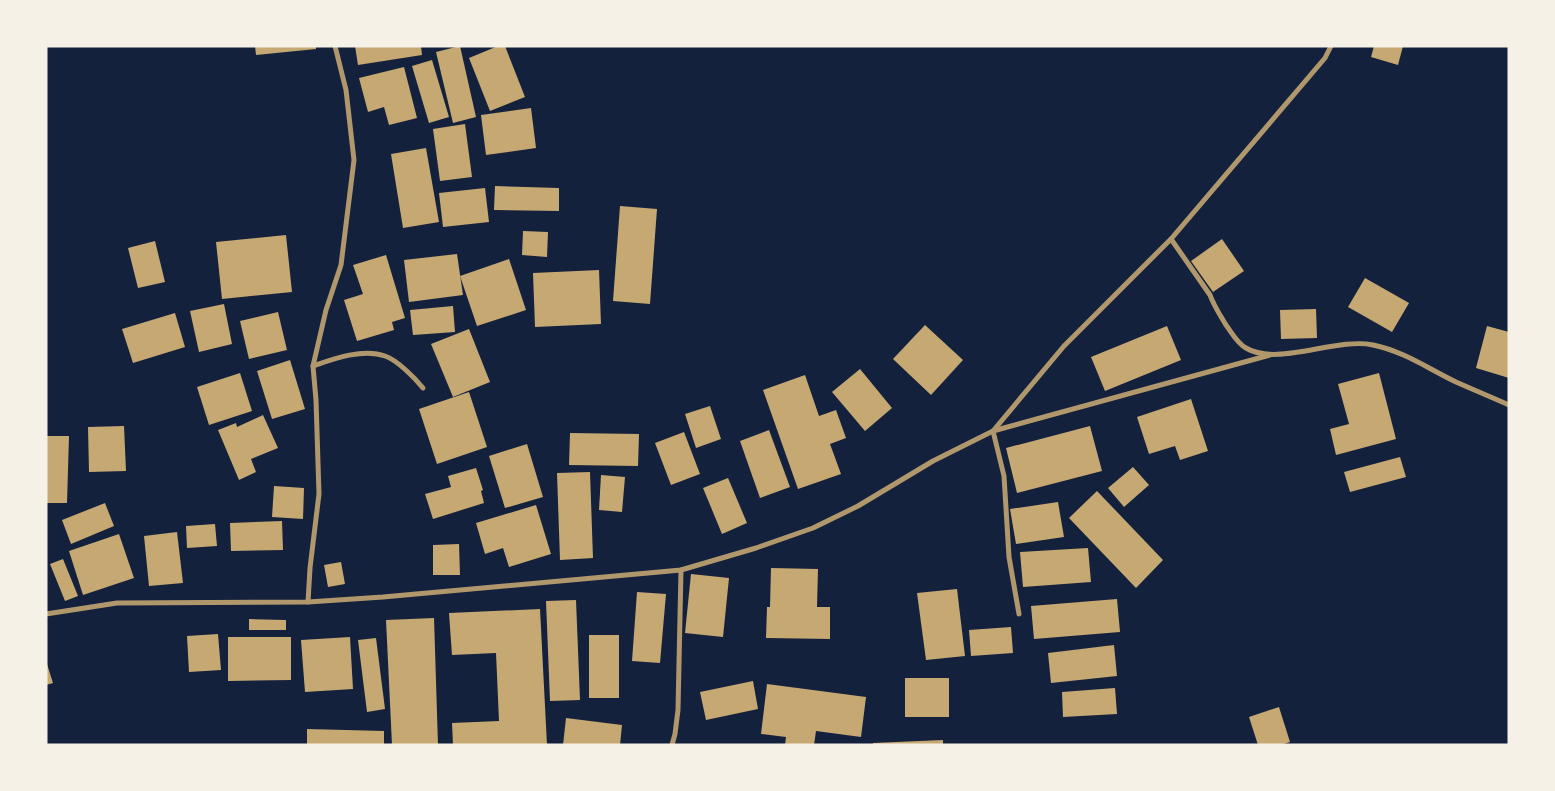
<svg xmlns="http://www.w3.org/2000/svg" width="1555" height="791" font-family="Figtree,sans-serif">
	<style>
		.building { fill: #c6a872 }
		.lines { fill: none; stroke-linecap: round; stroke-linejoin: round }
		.minor { stroke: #b1986c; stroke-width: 5 }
	</style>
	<rect width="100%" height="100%" fill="#14213d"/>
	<g class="building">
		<polygon points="255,46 316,46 316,49 256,55"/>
		<polygon points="355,46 421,46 422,55 358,65"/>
		<polygon points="460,46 476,117 453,123 436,52"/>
		<polygon points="498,46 505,46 525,97 490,111 469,58"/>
		<polygon points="1374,46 1403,46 1398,65 1371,57"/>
		<polygon points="432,60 449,117 429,123 412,66"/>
		<polygon points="404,67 417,118 389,125 384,107 368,112 359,78"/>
		<polygon points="531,108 536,148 486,155 481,115"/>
		<polygon points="465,124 472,177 440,181 433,129"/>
		<polygon points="426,148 439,222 403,228 391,154"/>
		<polygon points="495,186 559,188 559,211 494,210"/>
		<polygon points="485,188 489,222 443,227 439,193"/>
		<polygon points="620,206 657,209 650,304 613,301"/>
		<polygon points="523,231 548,232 547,257 522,255"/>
		<polygon points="286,235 292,292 222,299 216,242"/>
		<polygon points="1222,239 1244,271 1213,292 1191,261"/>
		<polygon points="155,241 165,282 138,288 128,248"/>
		<polygon points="457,254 463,295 409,302 404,260"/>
		<polygon points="386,255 405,318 392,322 394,330 357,341 344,300 363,294 353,265"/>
		<polygon points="509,259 526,310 477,326 460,276"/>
		<polygon points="599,270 601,324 535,327 533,273"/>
		<polygon points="1365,278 1409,303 1392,332 1348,307"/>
		<polygon points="224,304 232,344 199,352 190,311"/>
		<polygon points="453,306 455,332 413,335 410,310"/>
		<polygon points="1316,309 1317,338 1281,339 1280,310"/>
		<polygon points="278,312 287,350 249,359 240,321"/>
		<polygon points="175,313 185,347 133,363 122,329"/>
		<polygon points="925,325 963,360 931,395 893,359"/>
		<polygon points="1167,326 1181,360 1105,391 1091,357"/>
		<polygon points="1487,326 1509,332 1509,378 1476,368"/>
		<polygon points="469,329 490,382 453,397 431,344"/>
		<polygon points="290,360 305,409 272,419 257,371"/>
		<polygon points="860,369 892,408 865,431 832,392"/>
		<polygon points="240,373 252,411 209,425 197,387"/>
		<polygon points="1379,373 1396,439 1336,455 1330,429 1349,424 1338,384"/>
		<polygon points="805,375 819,416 836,410 846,438 830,444 841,474 798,489 763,390"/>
		<polygon points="469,392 487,447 437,464 419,409"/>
		<polygon points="1191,399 1208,451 1180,460 1175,446 1149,454 1137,417"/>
		<polygon points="710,406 721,439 696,448 685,414"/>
		<polygon points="263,415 278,448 251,459 256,472 239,480 218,430 236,423 237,427"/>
		<polygon points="124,426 126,471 89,472 88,427"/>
		<polygon points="1090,426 1102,471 1017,493 1006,448"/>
		<polygon points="769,430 790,487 760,498 740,441"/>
		<polygon points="684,432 700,474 671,485 655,443"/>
		<polygon points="570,433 639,434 638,466 569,465"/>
		<polygon points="46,436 69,436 67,503 46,503"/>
		<polygon points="527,444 543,497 505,508 489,456"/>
		<polygon points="1400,457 1406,477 1350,492 1344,472"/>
		<polygon points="1133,467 1149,485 1124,507 1108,488"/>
		<polygon points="476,468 483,490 481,491 484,503 433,519 425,494 451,487 448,476"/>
		<polygon points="590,472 593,558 560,560 557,473"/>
		<polygon points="601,475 625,477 622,512 599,510"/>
		<polygon points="728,478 747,523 722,534 703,488"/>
		<polygon points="274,486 304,488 303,519 272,517"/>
		<polygon points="1097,491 1163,560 1136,588 1069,518"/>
		<polygon points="1058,502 1064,537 1016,544 1010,509"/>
		<polygon points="105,503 114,526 71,544 62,520"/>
		<polygon points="536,505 551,554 509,567 503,548 485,554 476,523"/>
		<polygon points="282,521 283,550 231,551 230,523"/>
		<polygon points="215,524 217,546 187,548 186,526"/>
		<polygon points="177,532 183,583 149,586 144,536"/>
		<polygon points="119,534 134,578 83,595 69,551"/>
		<polygon points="459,544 460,575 433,575 433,545"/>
		<polygon points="1088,548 1091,582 1023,587 1020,552"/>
		<polygon points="63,559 78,596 65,601 50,564"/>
		<polygon points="341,562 345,584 328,587 324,565"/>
		<polygon points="771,568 818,569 817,607 830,607 830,639 766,638 767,607 770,607"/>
		<polygon points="691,574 729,578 723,637 685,633"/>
		<polygon points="957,589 965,656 926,660 917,593"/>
		<polygon points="637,592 666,594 660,663 632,661"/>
		<polygon points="1117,599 1120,632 1034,639 1031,606"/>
		<polygon points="576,600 580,700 550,701 546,601"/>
		<polygon points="540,609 547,745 453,745 452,723 499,721 496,653 452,655 449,613"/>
		<polygon points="434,618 438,745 392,745 386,620"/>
		<polygon points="249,619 286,620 286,630 249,630"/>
		<polygon points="1011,627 1013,653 971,656 969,630"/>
		<polygon points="218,634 221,670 189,672 187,636"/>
		<rect x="589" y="635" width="30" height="63"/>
		<polygon points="228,637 291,637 291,680 228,681"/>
		<polygon points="350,637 353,689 305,692 301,640"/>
		<polygon points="376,638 385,709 367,712 358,640"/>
		<polygon points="1114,645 1117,676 1051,683 1048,653"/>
		<polygon points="46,661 53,683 46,685"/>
		<rect x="905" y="678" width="44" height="39"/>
		<polygon points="753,681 758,709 706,720 700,692"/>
		<polygon points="767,684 866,697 861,737 816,731 814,745 785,745 786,737 761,734"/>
		<polygon points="1115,688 1117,714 1063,717 1062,692"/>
		<polygon points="1279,707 1290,742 1281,745 1258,745 1249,717"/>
		<polygon points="566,718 622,725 620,745 563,745"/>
		<polygon points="307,729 384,731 384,745 307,745"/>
		<polygon points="943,740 943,745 873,745 873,743"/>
	</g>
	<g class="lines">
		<g class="minor">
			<path d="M 1171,239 L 1210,295 C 1214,306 1220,315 1226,325 C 1232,333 1237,343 1246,348 C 1277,367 1336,337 1373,345 C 1403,351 1429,369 1456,382 C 1474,390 1491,397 1509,405"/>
			<path d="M 313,366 C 333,359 363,348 385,356 C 397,360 415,378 423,388"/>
			<polyline points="308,602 310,568 319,494 316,400 313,366 326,310 341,265 354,160 346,90 335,46"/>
			<polyline points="46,614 117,603 308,602 383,597 681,570 756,548 813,528 858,506 933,461 993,431 1064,346 1171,239 1325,58 1331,46"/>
			<polyline points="1019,614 1009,557 1004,476 993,431 1270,355"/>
			<polyline points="672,745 675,734 678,710 681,570"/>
		</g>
	</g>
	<rect width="1555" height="791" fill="none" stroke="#f6f1e7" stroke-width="95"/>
</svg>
